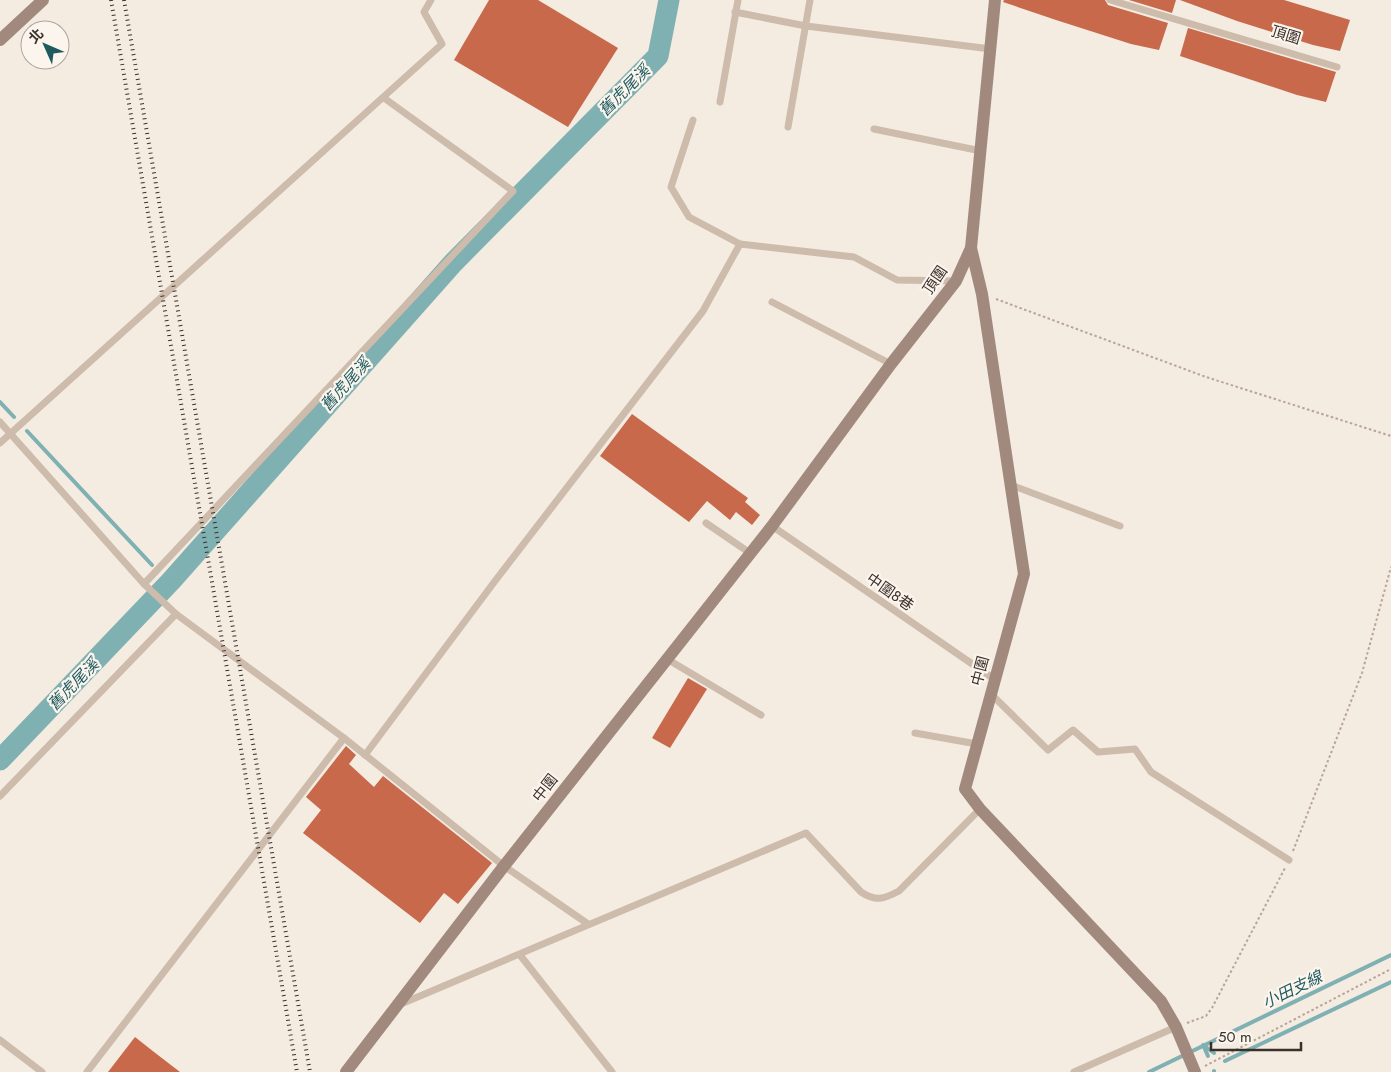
<svg xmlns="http://www.w3.org/2000/svg" width="1391" height="1072" font-family="Jost,'Noto Sans TC',sans-serif">
	<style>
		.lines { fill: none; stroke-linecap: round; stroke-linejoin: round }
		.stream { stroke: #7fb0b2; stroke-width: 4 }
		.river { stroke: #7fb0b2; stroke-width: 21 }
		.building { fill: #c8694b }
		.path { stroke: #b9a596; stroke-width: 2; stroke-dasharray: 2.5 2.5; stroke-linecap: butt }
		.lane { stroke: #cdbbac; stroke-width: 7 }
		.secondary { stroke: #a18a7d; stroke-width: 12 }
		.rail { stroke: #3b302b; stroke-width: 4; stroke-dasharray: 1 4; stroke-linecap: butt }
		.labels { text-anchor: middle; stroke-width: 4.5; stroke-linejoin: round; paint-order: stroke }
		.street-label { font-size: 15px; fill: #3b302b; stroke: #fbf5ee }
		.water-label { font-size: 16px; font-style: italic; fill: #1f5a5e; stroke: #fbf5ee }
	</style>
	<rect width="100%" height="100%" fill="#f4ebe1"/>
	<g class="lines">
		<g class="stream">
			<polyline points="0,402 14,417"/>
			<polyline points="27,431 152,565"/>
			<polyline points="165,576 171,581"/>
			<polyline points="1203,1045 1214,1053"/>
			<polyline points="1204,1047 1208,1056"/>
			<polyline points="1225,1061 1391,982"/>
			<polyline points="1214,1071 1214,1072"/>
			<polyline points="1149,1072 1391,955"/>
		</g>
		<polyline class="river" points="0,760 171,581 453,263 658,56 669,0"/>
	</g>
	<g class="building">
		<polygon points="489,0 538,0 618,48 568,127 454,60"/>
		<polygon points="1004,0 1105,0 1108,5 1168,23 1159,50 1131,44 1056,20 1003,2"/>
		<polygon points="1129,0 1176,0 1172,13"/>
		<polygon points="1180,0 1284,0 1350,20 1340,51 1313,45 1237,21"/>
		<polygon points="1188,28 1336,72 1326,102 1297,95 1180,56"/>
		<polygon points="632,414 748,498 745,502 760,515 752,525 736,512 730,520 707,501 689,522 600,456"/>
		<polygon points="688,678 707,689 670,748 652,738"/>
		<polygon points="346,746 356,755 349,764 374,787 383,776 492,863 458,904 444,893 420,923 303,833 321,810 306,797"/>
		<polygon points="135,1037 154,1052 180,1072 108,1072"/>
	</g>
	<g class="lines">
		<g class="path">
			<polyline points="996,299 1206,377 1391,436"/>
			<polyline points="1293,851 1362,673 1391,567"/>
			<polyline points="1187,1023 1206,1016 1212,1008 1285,868"/>
			<polyline points="1205,1066 1391,969"/>
		</g>
		<g class="lane">
			<polyline points="1110,0 1337,67"/>
			<polyline points="735,12 806,26 991,49"/>
			<polyline points="720,102 738,0"/>
			<polyline points="693,120 671,187 689,217 740,244 854,257 897,280 956,281"/>
			<polyline points="788,127 810,0"/>
			<polyline points="874,129 981,151"/>
			<polyline points="772,302 891,364"/>
			<polyline points="0,422 144,584 176,614 344,738 87,1072"/>
			<polyline points="0,443 442,44 424,12 431,0"/>
			<polyline points="1011,485 1120,526"/>
			<polyline points="706,523 750,553"/>
			<polyline points="772,526 994,679"/>
			<polyline points="144,584 513,191 384,98"/>
			<polyline points="667,659 761,715"/>
			<polyline points="991,694 1048,750 1073,730 1098,752 1135,749 1151,772 1289,860"/>
			<polyline points="915,733 977,744"/>
			<polyline points="344,738 504,866 588,924"/>
			<polyline points="365,755 495,581 703,311 740,244"/>
			<polyline points="0,796 176,614"/>
			<polyline points="520,955 612,1072"/>
			<path d="M 401,1004 L 806,833 L 861,892 C 876,902 884,899 899,891 L 980,809"/>
			<polyline points="0,1040 42,1072"/>
			<polyline points="1074,1072 1176,1027"/>
		</g>
		<g class="secondary">
			<polyline points="0,40 43,0"/>
			<polyline points="971,248 982,294 1024,574 965,789 980,809 1161,1001 1176,1027 1195,1072"/>
			<polyline points="346,1072 504,866 772,526 891,364 956,281 971,248 995,0"/>
		</g>
		<g class="rail">
			<polyline points="111,0 297,1072"/>
			<polyline points="124,0 310,1072"/>
		</g>
	</g>
	<g class="labels">
		<g class="street-label">
			<text transform="translate(1286 35) rotate(17)" y="5">頂圍</text>
			<text transform="translate(935 280) rotate(-56)" y="5">頂圍</text>
			<text transform="translate(890 592) rotate(35)" y="5">中圍8巷</text>
			<text transform="translate(980 671) rotate(-75)" y="5">中圍</text>
			<text transform="translate(545 788) rotate(-52)" y="5">中圍</text>
		</g>
		<g class="water-label">
			<text transform="translate(624 90) rotate(-45)" y="6">舊虎尾溪</text>
			<text transform="translate(345 384) rotate(-48)" y="6">舊虎尾溪</text>
			<text transform="translate(73 684) rotate(-46)" y="6">舊虎尾溪</text>
			<text transform="translate(1292 989) rotate(-26)" y="6">小田支線</text>
		</g>
	</g>
	<g transform="translate(45 45) rotate(315)"><circle r="24" fill="#fbf5ee" stroke="#aea6a0"/>
	<path d="M0-4L9 19L0 12L-9 19Z" fill="#1f5a5e"/>
	<text y="-8" font-size="14" font-weight="bold" text-anchor="middle" fill="#3b302b">北</text>
	</g>
	<path d="M1211 1042v8h90v-8" fill="none" stroke="#3b302b" stroke-width="2.5"/>
	<text x="1218" y="1042" font-size="15" fill="#3b302b" stroke="#fbf5ee" stroke-width="4" paint-order="stroke">50 m</text>
</svg>
